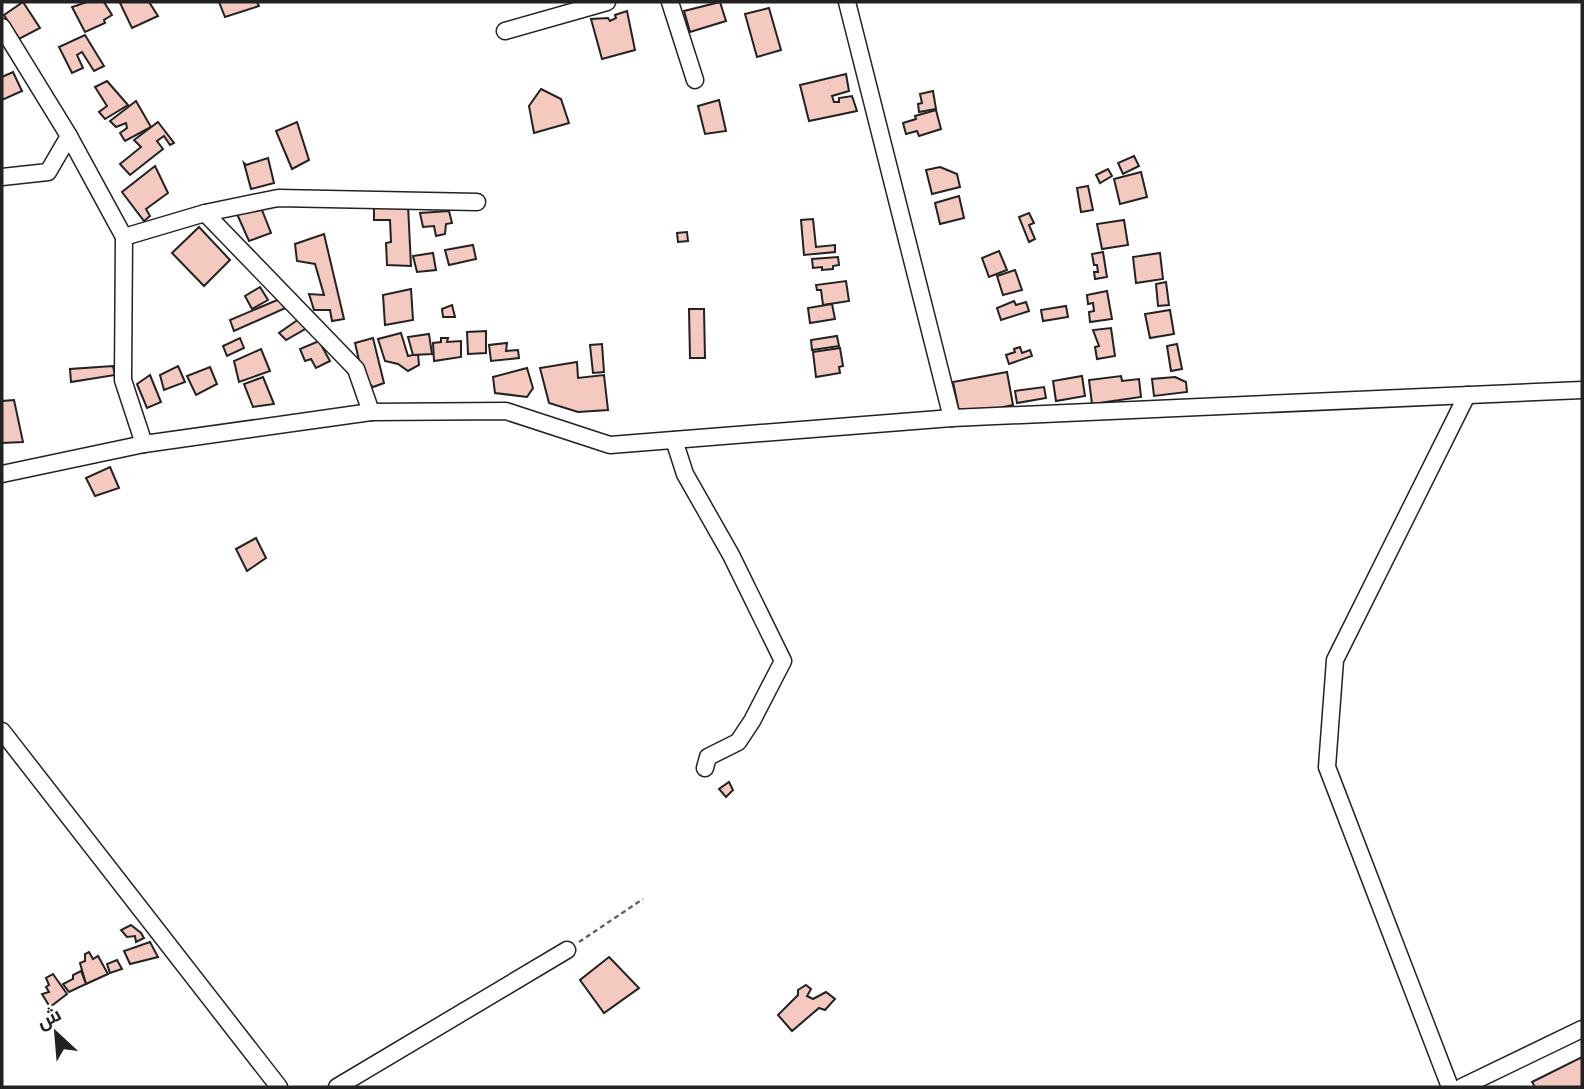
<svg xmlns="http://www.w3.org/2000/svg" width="1584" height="1089" font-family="'Alegreya Sans',Cairo,sans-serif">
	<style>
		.building { fill: #f3c9c0; stroke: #222; stroke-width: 2 }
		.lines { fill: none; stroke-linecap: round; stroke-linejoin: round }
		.minor-casing { stroke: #222; stroke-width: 19 }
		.path { stroke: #646464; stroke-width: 2.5; stroke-dasharray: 5 3.5; stroke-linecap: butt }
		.minor { stroke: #fff; stroke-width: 16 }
	</style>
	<rect width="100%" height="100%" fill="#fff"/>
	<g class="building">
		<polygon points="23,2 40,28 19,39 4,15"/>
		<polygon points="87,2 104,2 112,15 104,20 105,23 85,32 72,7"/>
		<polygon points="122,2 149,2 158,16 132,28 120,3"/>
		<polygon points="219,2 257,2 259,6 225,17"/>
		<polygon points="720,2 726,21 690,32 684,11"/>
		<polygon points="769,8 781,50 757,57 745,14"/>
		<polygon points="627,11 635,50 602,59 591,19 608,18 610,21 616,18 615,15"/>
		<polygon points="85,35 104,66 94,71 82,52 77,55 83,68 72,73 59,47"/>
		<polygon points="13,72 22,91 2,100 2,77"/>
		<polygon points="846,74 849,91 832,96 834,102 839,102 839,98 852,96 857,111 809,121 800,85"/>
		<polygon points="107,81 128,105 105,119 99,112 107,106 95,87"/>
		<polygon points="541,89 561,99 569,123 534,133 529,106"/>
		<polygon points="933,91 936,109 919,112 918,104 922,103 920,94"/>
		<polygon points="719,100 726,131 705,134 698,106"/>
		<polygon points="136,101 151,127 125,141 120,133 127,128 126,123 116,127 110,121"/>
		<polygon points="936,110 941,129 919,136 917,131 906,134 903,123 916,119 915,116"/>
		<polygon points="158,122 174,143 170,145 164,136 157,141 163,149 130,175 120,164 141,147 134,140"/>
		<polygon points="297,122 309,160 292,169 276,131"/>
		<polygon points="1134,156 1139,166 1123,174 1118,163"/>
		<polygon points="268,158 274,183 251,189 244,163 246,165"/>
		<polygon points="155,166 168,193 146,209 150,216 144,221 122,192"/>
		<polygon points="940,167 957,174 960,187 932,194 926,170"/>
		<polygon points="1108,169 1112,176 1100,183 1096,175"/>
		<polygon points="1141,172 1147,197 1120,204 1114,179"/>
		<polygon points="1088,186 1093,210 1081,212 1077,188"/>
		<polygon points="959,196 964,218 940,224 935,203"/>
		<polygon points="374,203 408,205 411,266 387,265 386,243 391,242 390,220 374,220"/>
		<polygon points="260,205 271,233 249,241 237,214"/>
		<polygon points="449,211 452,223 446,224 445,234 436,236 434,226 423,227 420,213"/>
		<polygon points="1029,213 1034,223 1029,225 1035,239 1029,242 1019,217"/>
		<polygon points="813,219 816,247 835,245 835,252 804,255 801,220"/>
		<polygon points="1124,220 1128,245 1102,249 1097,224"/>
		<polygon points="199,227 230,260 204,286 172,253"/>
		<polygon points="687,232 688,241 678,242 677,233"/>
		<polygon points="324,234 344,319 332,321 330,310 314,310 309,294 324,295 315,264 297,261 295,244"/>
		<polygon points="473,245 476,259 449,265 445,250"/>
		<polygon points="999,251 1007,270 989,277 982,258"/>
		<polygon points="1103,252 1107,277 1095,279 1094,272 1098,272 1097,265 1094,265 1092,254"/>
		<polygon points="433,253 436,270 417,272 413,256"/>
		<polygon points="1160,253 1163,279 1136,283 1133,257"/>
		<polygon points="838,257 839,265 833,266 833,269 822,270 822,267 813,268 812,259"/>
		<polygon points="1015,270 1022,290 1003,295 997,276"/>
		<polygon points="846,281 849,301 823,305 821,290 817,290 816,285"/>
		<polygon points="1166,282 1169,305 1158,306 1156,284"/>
		<polygon points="260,287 268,300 252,309 245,296"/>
		<polygon points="411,289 413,320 385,325 383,295"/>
		<polygon points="1107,291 1112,319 1090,322 1089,312 1094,311 1093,303 1088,304 1087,295"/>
		<polygon points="282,298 290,306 234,331 230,320"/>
		<polygon points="1014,301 1016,305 1026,302 1029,311 1001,320 997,308"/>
		<polygon points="832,304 835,319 810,323 808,308"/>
		<polygon points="452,305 455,317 443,317 442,309"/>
		<polygon points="1066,306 1068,317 1043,321 1041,310"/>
		<polygon points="689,309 704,309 705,358 690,358"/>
		<polygon points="1170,310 1174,334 1150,338 1145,314"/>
		<polygon points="299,319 307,328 286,340 279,333"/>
		<polygon points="1111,328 1115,356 1097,359 1095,347 1099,346 1093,330"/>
		<polygon points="486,331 486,353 468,354 467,332"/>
		<polygon points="401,333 408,356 418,354 419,365 408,371 398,364 385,361 378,339"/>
		<polygon points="429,334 432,354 413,355 408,337"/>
		<polygon points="837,336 839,346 812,350 811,340"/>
		<polygon points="240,338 244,348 227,356 223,346"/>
		<polygon points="373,338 384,383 373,387 363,378 355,343"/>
		<polygon points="441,338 448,338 447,342 461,341 461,357 434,361 433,343 441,342"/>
		<polygon points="319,341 330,361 316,368 311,359 305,361 300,349"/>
		<polygon points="507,343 506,351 518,350 519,358 491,361 489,345"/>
		<polygon points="602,344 604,372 593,373 590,345"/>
		<polygon points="1177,344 1182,369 1171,371 1167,346"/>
		<polygon points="1020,347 1022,353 1030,350 1032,356 1009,364 1006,355 1015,352 1014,349"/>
		<polygon points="840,348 843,366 839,367 840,373 816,377 813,352"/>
		<polygon points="261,349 270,371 239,382 234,361"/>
		<polygon points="577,362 578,378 604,375 608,410 578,412 549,403 540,368"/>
		<polygon points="113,366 115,375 71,382 70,369"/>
		<polygon points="178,366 185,382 164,390 160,375"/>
		<polygon points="210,367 217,384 196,395 187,376"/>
		<polygon points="527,368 533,388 527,397 495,393 493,377"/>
		<polygon points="1007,372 1013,405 960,416 953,382"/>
		<polygon points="150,375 161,402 147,408 137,384"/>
		<polygon points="1082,376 1085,396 1056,401 1053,381"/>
		<polygon points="1121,376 1122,381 1139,379 1141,397 1092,404 1089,380"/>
		<polygon points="263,377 274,404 253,407 244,384"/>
		<polygon points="1175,377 1186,382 1187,392 1154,396 1152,379"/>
		<polygon points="1044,387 1046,398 1017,403 1015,391"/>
		<polygon points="14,400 23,442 2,443 2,401"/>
		<polygon points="110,467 119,488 95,496 86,478"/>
		<polygon points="256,538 266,558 247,571 236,549"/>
		<polygon points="729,782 733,790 726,797 719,789"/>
		<polygon points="131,925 141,933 144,938 136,942 135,936 127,937 121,930"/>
		<polygon points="150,942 158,957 130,964 124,951"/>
		<polygon points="89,952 93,959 98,956 108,974 86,984 80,963 85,961 85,954"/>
		<polygon points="609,957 639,988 604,1013 580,980"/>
		<polygon points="117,960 122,969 110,973 107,964"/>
		<polygon points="81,971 86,984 69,992 63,984 73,979 73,975"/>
		<polygon points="53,974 67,994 50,1007 42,994 49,992 46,987 49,985 46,978"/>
		<polygon points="806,985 811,989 807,996 813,999 826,992 835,999 825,1010 819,1008 792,1031 778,1015 798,995 798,990"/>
		<polygon points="1582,1057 1582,1087 1535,1087 1532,1082"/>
	</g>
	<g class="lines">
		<defs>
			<g id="minor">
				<polyline points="670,2 695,80"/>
				<polyline points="847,2 952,418"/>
				<polyline points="2,27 69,136 124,237 123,380 144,444"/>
				<polyline points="505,31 607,2"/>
				<polyline points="2,177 48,172 69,136"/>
				<polyline points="205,213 278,198 477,202"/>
				<polyline points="124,237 205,213 356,369 371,412"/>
				<polyline points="674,440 685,474 731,555 783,661 752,721 738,742 708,757 705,768"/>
				<polyline points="2,474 144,444 371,412 506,411 610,445 952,418 1582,390"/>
				<polyline points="2,731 279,1087"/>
				<polyline points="337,1087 567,950"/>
				<polyline points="1450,1087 1327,767 1335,660 1467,395"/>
				<polyline points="1462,1087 1582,1029"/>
			</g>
		</defs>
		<use href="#minor" class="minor-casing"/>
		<polyline class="path" points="579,942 643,899"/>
		<use href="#minor" class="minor"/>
	</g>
	<rect width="1584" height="1089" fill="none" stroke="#222222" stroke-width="7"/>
	<g transform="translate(56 1033) rotate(334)" stroke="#ffffff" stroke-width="5" paint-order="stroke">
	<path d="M0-5L12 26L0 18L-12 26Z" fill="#222222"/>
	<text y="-10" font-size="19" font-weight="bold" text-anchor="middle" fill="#222222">ش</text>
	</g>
</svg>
